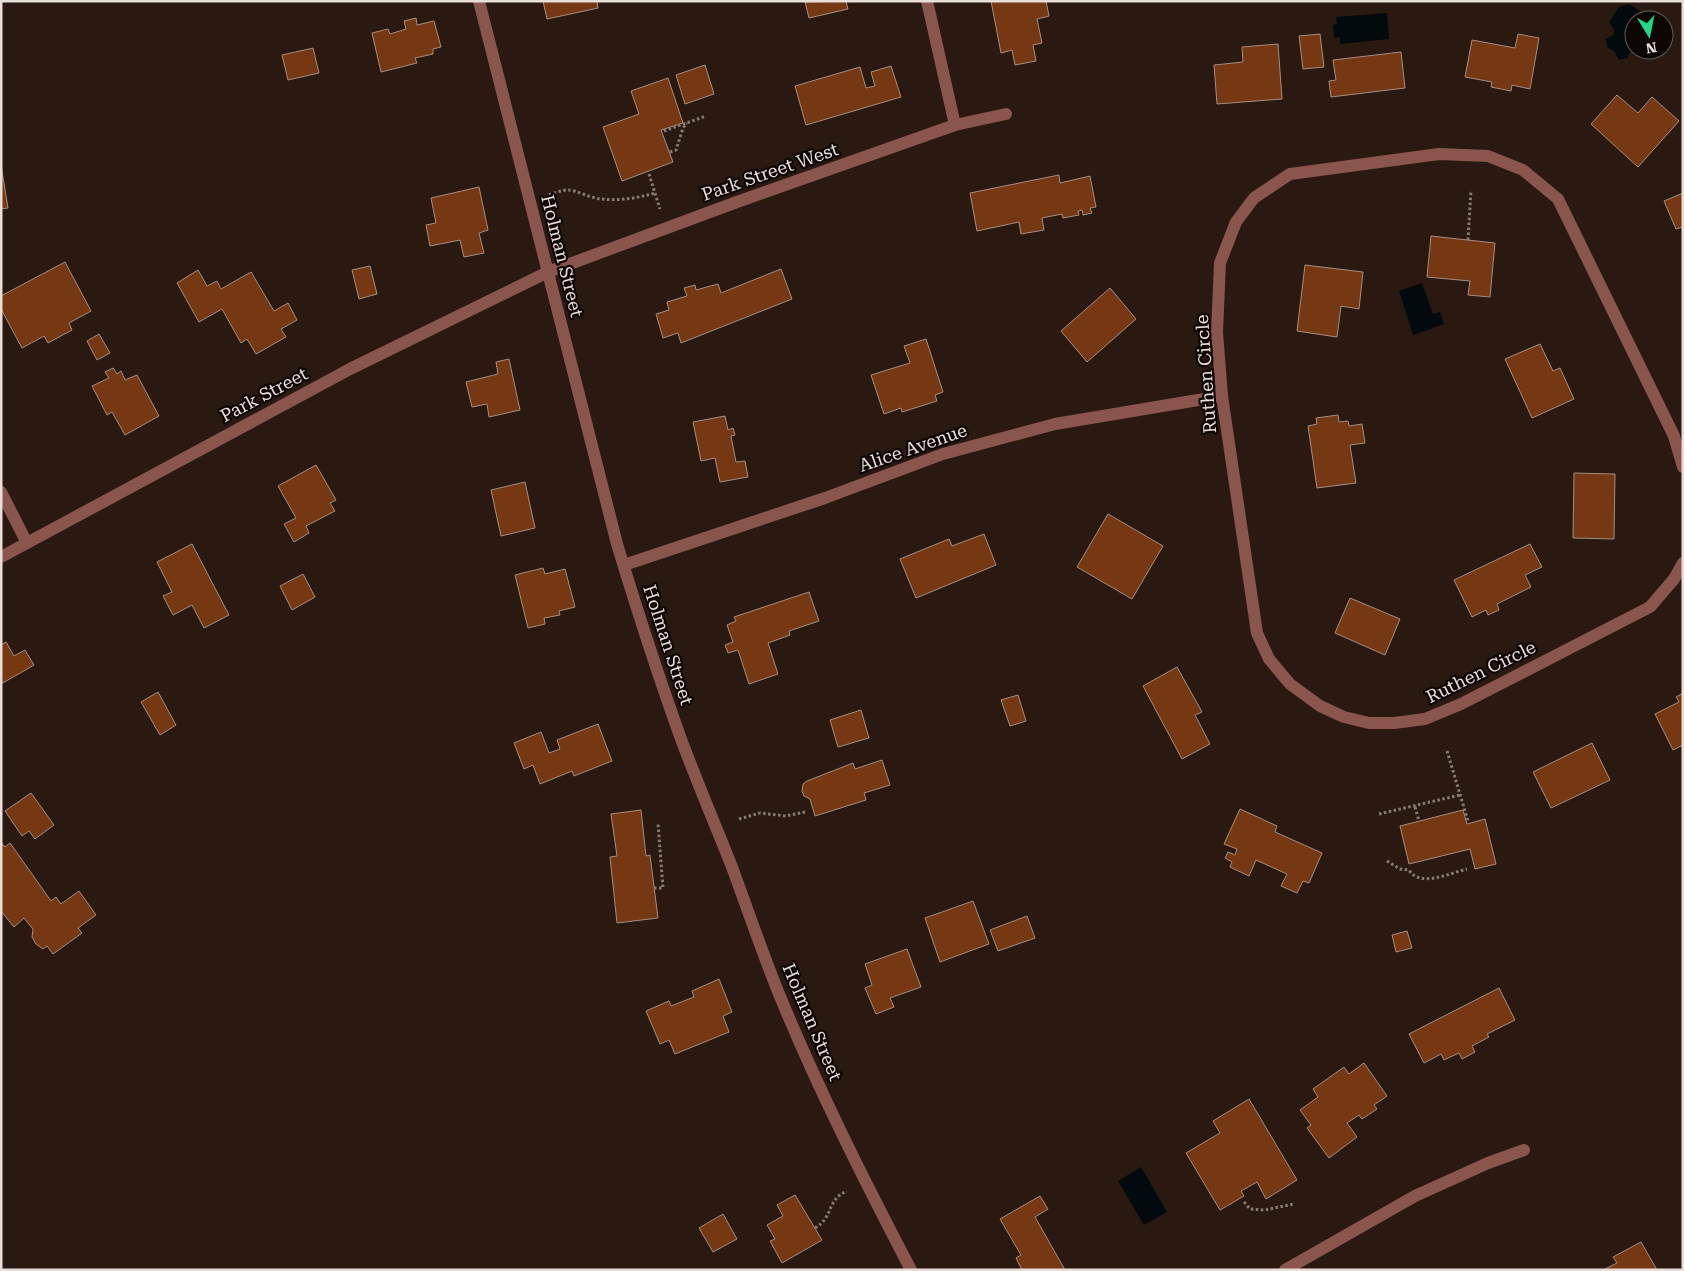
<svg xmlns="http://www.w3.org/2000/svg" width="1684" height="1271" font-family="'Roboto Serif',serif">
	<style>
		.water { fill: #020a0e }
		.building { fill: #753813; stroke: #a48e82 }
		.lines { fill: none; stroke-linecap: round; stroke-linejoin: round }
		.path { stroke: #897b73; stroke-width: 3; stroke-dasharray: 2.5 2.5; stroke-linecap: butt }
		.minor { stroke: #89554c; stroke-width: 12 }
		.labels { text-anchor: middle; stroke-width: 4.5; stroke-linejoin: round; paint-order: stroke }
		.street-label { font-size: 18px; fill: #eaded8; stroke: #0d0604 }
	</style>
	<rect width="100%" height="100%" fill="#2a1910"/>
	<g class="water">
		<polygon points="1629,4 1640,11 1643,20 1634,20 1635,50 1629,54 1628,58 1619,60 1614,51 1607,47 1606,39 1613,35 1614,30 1609,22 1619,7"/>
		<polygon points="1387,13 1389,39 1340,44 1340,37 1334,38 1333,25 1337,24 1336,17"/>
		<polygon points="1422,283 1433,314 1440,312 1444,324 1413,335 1399,291"/>
		<polygon points="1141,1167 1167,1212 1144,1225 1118,1181"/>
	</g>
	<g class="building">
		<polygon points="543,1 597,1 598,8 547,19"/>
		<polygon points="846,1 848,9 809,18 805,2"/>
		<polygon points="991,1 1046,1 1049,16 1037,19 1042,43 1033,45 1036,61 1015,65 1012,50 1001,53"/>
		<polygon points="416,18 417,25 434,21 441,47 433,49 433,54 415,58 417,63 381,72 372,33 388,29 390,34 406,29 404,21"/>
		<polygon points="1320,34 1324,67 1303,69 1299,36"/>
		<polygon points="1518,34 1539,38 1530,89 1512,85 1511,91 1491,87 1492,82 1465,77 1472,40 1515,48"/>
		<polygon points="1278,44 1282,99 1217,104 1214,65 1243,62 1242,47"/>
		<polygon points="313,48 319,73 288,80 282,55"/>
		<polygon points="1401,52 1405,88 1331,97 1329,81 1336,80 1333,60"/>
		<polygon points="705,65 714,94 685,104 676,75"/>
		<polygon points="891,66 901,97 806,125 795,86 860,67 866,88 875,86 871,72"/>
		<polygon points="668,78 683,123 661,130 673,162 622,181 603,127 639,114 631,91"/>
		<polygon points="1617,95 1638,113 1652,97 1679,121 1638,167 1591,124"/>
		<polygon points="1,165 8,208 1,209"/>
		<polygon points="1059,175 1060,183 1090,176 1096,207 1090,208 1092,213 1083,215 1082,210 1078,211 1079,215 1063,218 1062,214 1042,218 1044,230 1021,234 1019,222 977,231 970,193"/>
		<polygon points="479,187 488,230 479,233 484,253 464,257 460,240 430,246 426,225 436,223 431,198"/>
		<polygon points="1683,193 1683,227 1676,229 1664,201"/>
		<polygon points="1431,236 1495,243 1490,297 1468,295 1470,281 1427,277"/>
		<polygon points="65,262 91,311 69,323 72,330 48,343 44,336 22,348 1,309 1,296"/>
		<polygon points="1305,265 1363,272 1359,309 1341,306 1337,337 1297,331"/>
		<polygon points="370,266 377,294 359,299 352,270"/>
		<polygon points="781,269 792,299 681,343 678,333 663,338 656,314 669,310 667,302 687,296 684,288 695,285 696,290 718,284 721,293"/>
		<polygon points="198,270 207,286 217,281 221,289 251,272 274,311 288,303 297,320 281,329 286,337 256,354 247,339 241,343 222,309 199,322 177,283"/>
		<polygon points="1110,288 1136,319 1087,362 1061,331"/>
		<polygon points="99,334 110,353 97,360 87,341"/>
		<polygon points="926,339 943,392 935,395 937,401 902,412 901,408 884,414 871,375 910,363 904,346"/>
		<polygon points="1540,344 1553,371 1560,368 1574,399 1532,418 1505,359"/>
		<polygon points="509,359 520,410 489,417 487,404 472,407 466,382 498,374 496,362"/>
		<polygon points="113,368 117,374 121,371 125,380 137,375 159,416 125,435 112,412 107,415 92,386 109,378 105,372"/>
		<polygon points="1338,415 1339,422 1348,421 1349,426 1362,424 1365,443 1350,445 1356,483 1317,488 1308,426 1317,424 1316,418"/>
		<polygon points="725,416 728,430 733,428 735,435 731,436 736,462 745,461 748,477 720,482 715,458 701,461 693,422"/>
		<polygon points="316,465 336,500 330,503 335,511 306,526 309,533 294,542 284,524 296,518 278,486"/>
		<polygon points="1574,473 1615,474 1614,539 1573,538"/>
		<polygon points="525,482 535,528 501,536 491,490"/>
		<polygon points="1108,514 1163,546 1132,599 1077,567"/>
		<polygon points="984,534 996,565 916,598 900,559 949,539 952,546"/>
		<polygon points="192,544 229,615 204,628 192,605 173,615 163,596 172,592 157,562"/>
		<polygon points="1530,544 1542,567 1525,575 1531,587 1497,604 1499,610 1488,615 1486,610 1472,617 1454,580"/>
		<polygon points="543,568 545,574 565,569 575,607 559,611 560,615 544,618 545,624 528,628 515,575"/>
		<polygon points="303,574 315,597 292,610 280,586"/>
		<polygon points="809,592 819,621 789,631 790,635 768,643 778,674 749,684 738,650 728,653 725,645 733,642 727,625 736,621 734,617"/>
		<polygon points="1350,598 1400,619 1385,655 1335,633"/>
		<polygon points="6,642 14,656 25,650 34,665 1,684 1,645"/>
		<polygon points="1177,667 1202,712 1195,715 1210,744 1182,759 1143,686"/>
		<polygon points="158,692 176,725 160,735 141,702"/>
		<polygon points="1683,693 1683,745 1673,750 1655,714 1679,702 1676,697"/>
		<polygon points="1018,695 1026,721 1010,726 1001,700"/>
		<polygon points="861,710 869,738 838,747 830,720"/>
		<polygon points="598,724 612,761 574,776 572,771 540,784 533,765 524,769 514,743 541,732 549,753 560,749 557,740"/>
		<polygon points="1592,743 1610,780 1551,808 1533,772"/>
		<polygon points="882,760 890,785 864,793 866,800 815,816 810,799 804,796 802,791 803,784 807,781 853,763 855,769"/>
		<polygon points="31,793 54,825 35,839 29,831 22,836 5,811"/>
		<polygon points="1240,809 1277,826 1275,832 1322,853 1309,883 1303,881 1297,893 1281,886 1287,874 1256,860 1249,876 1230,867 1232,862 1225,858 1228,852 1235,855 1237,849 1224,844"/>
		<polygon points="641,810 646,856 650,855 658,918 617,923 610,857 617,856 611,814"/>
		<polygon points="1463,810 1467,824 1485,819 1496,864 1475,869 1470,849 1409,864 1400,826"/>
		<polygon points="1,842 5,847 10,843 51,901 56,897 61,904 79,891 96,915 78,928 82,933 53,954 47,946 43,949 36,944 32,937 33,929 24,918 14,927 1,911"/>
		<polygon points="973,901 989,944 940,962 925,918"/>
		<polygon points="1027,916 1035,938 998,951 990,930"/>
		<polygon points="1407,931 1412,948 1396,952 1392,935"/>
		<polygon points="907,949 921,987 890,998 894,1007 876,1014 865,988 872,985 865,964"/>
		<polygon points="719,979 732,1012 723,1016 729,1032 675,1054 669,1040 660,1044 646,1011 669,1001 671,1006 694,997 692,991"/>
		<polygon points="1499,988 1515,1020 1487,1034 1489,1037 1472,1046 1475,1052 1462,1059 1459,1053 1444,1060 1441,1054 1424,1063 1409,1034"/>
		<polygon points="1364,1063 1387,1096 1374,1105 1377,1109 1362,1119 1359,1115 1347,1123 1357,1137 1329,1158 1307,1128 1311,1125 1300,1110 1318,1097 1313,1089 1344,1067 1349,1074"/>
		<polygon points="1249,1099 1297,1180 1266,1199 1257,1182 1241,1191 1244,1196 1220,1210 1186,1153 1220,1133 1213,1121"/>
		<polygon points="795,1195 822,1240 782,1263 770,1241 775,1239 767,1225 783,1216 777,1205"/>
		<polygon points="1040,1196 1048,1209 1035,1217 1065,1270 1022,1270 1016,1258 1021,1255 1000,1219"/>
		<polygon points="723,1214 737,1239 713,1252 699,1228"/>
		<polygon points="1641,1242 1657,1270 1603,1270 1617,1263 1613,1257"/>
	</g>
	<g class="lines">
		<g class="path">
			<polyline points="664,131 706,116"/>
			<polyline points="670,152 676,150 683,128 687,123"/>
			<polyline points="649,174 660,209"/>
			<path d="M 549,195 C 554,193 562,190 568,190 C 576,190 590,198 601,199 C 619,201 638,198 655,193"/>
			<polyline points="1468,240 1471,190"/>
			<polyline points="1447,751 1468,821"/>
			<polyline points="1415,807 1419,821"/>
			<polyline points="1379,814 1460,795"/>
			<polyline points="739,819 760,813 786,816 805,812"/>
			<path d="M 1387,861 L 1400,869 L 1409,870 C 1420,888 1450,873 1467,869"/>
			<polyline points="654,888 663,888 658,824"/>
			<polyline points="1244,1202 1250,1209 1265,1210 1294,1204"/>
			<path d="M 815,1228 C 834,1217 826,1200 847,1191"/>
		</g>
		<g class="minor">
			<path d="M 479,1 L 617,544 C 637,610 658,675 681,739 C 697,782 715,824 732,867 C 747,908 761,949 777,989 C 816,1085 863,1178 911,1270"/>
			<polyline points="927,1 955,125"/>
			<polyline points="1683,467 1674,436 1558,199 1523,170 1488,156 1439,154 1290,174 1254,198 1236,222 1220,263 1217,332 1222,396 1257,633 1269,659 1290,684 1320,706 1344,717 1369,723 1394,723 1425,719 1461,704 1650,607 1674,579 1683,563"/>
			<polyline points="1,492 27,543"/>
			<polyline points="1,557 350,369 548,272 737,202 955,125 1006,114"/>
			<polyline points="624,565 825,498 943,454 1055,424 1222,396"/>
			<polyline points="1285,1270 1415,1196 1488,1163 1524,1150"/>
		</g>
	</g>
	<g class="labels">
		<g class="street-label">
			<text transform="translate(770 172) rotate(-19)" y="6">Park Street West</text>
			<text transform="translate(562 256) rotate(76)" y="6">Holman Street</text>
			<text transform="translate(1206 374) rotate(-94)" y="6">Ruthen Circle</text>
			<text transform="translate(264 395) rotate(-28)" y="6">Park Street</text>
			<text transform="translate(913 448) rotate(-19)" y="6">Alice Avenue</text>
			<text transform="translate(668 645) rotate(72)" y="6">Holman Street</text>
			<text transform="translate(1481 672) rotate(-26)" y="6">Ruthen Circle</text>
			<text transform="translate(812 1022) rotate(67)" y="6">Holman Street</text>
		</g>
	</g>
	<rect width="1684" height="1271" fill="none" stroke="#eaded8" stroke-width="5"/>
	<g transform="translate(1649 35) rotate(170)"><circle r="24" fill="#0d0604" stroke="#655c59"/>
	<path d="M0-4L9 19L0 12L-9 19Z" fill="#21d887"/>
	<text y="-8" font-size="14" font-weight="bold" text-anchor="middle" fill="#eaded8">N</text>
	</g>
</svg>
